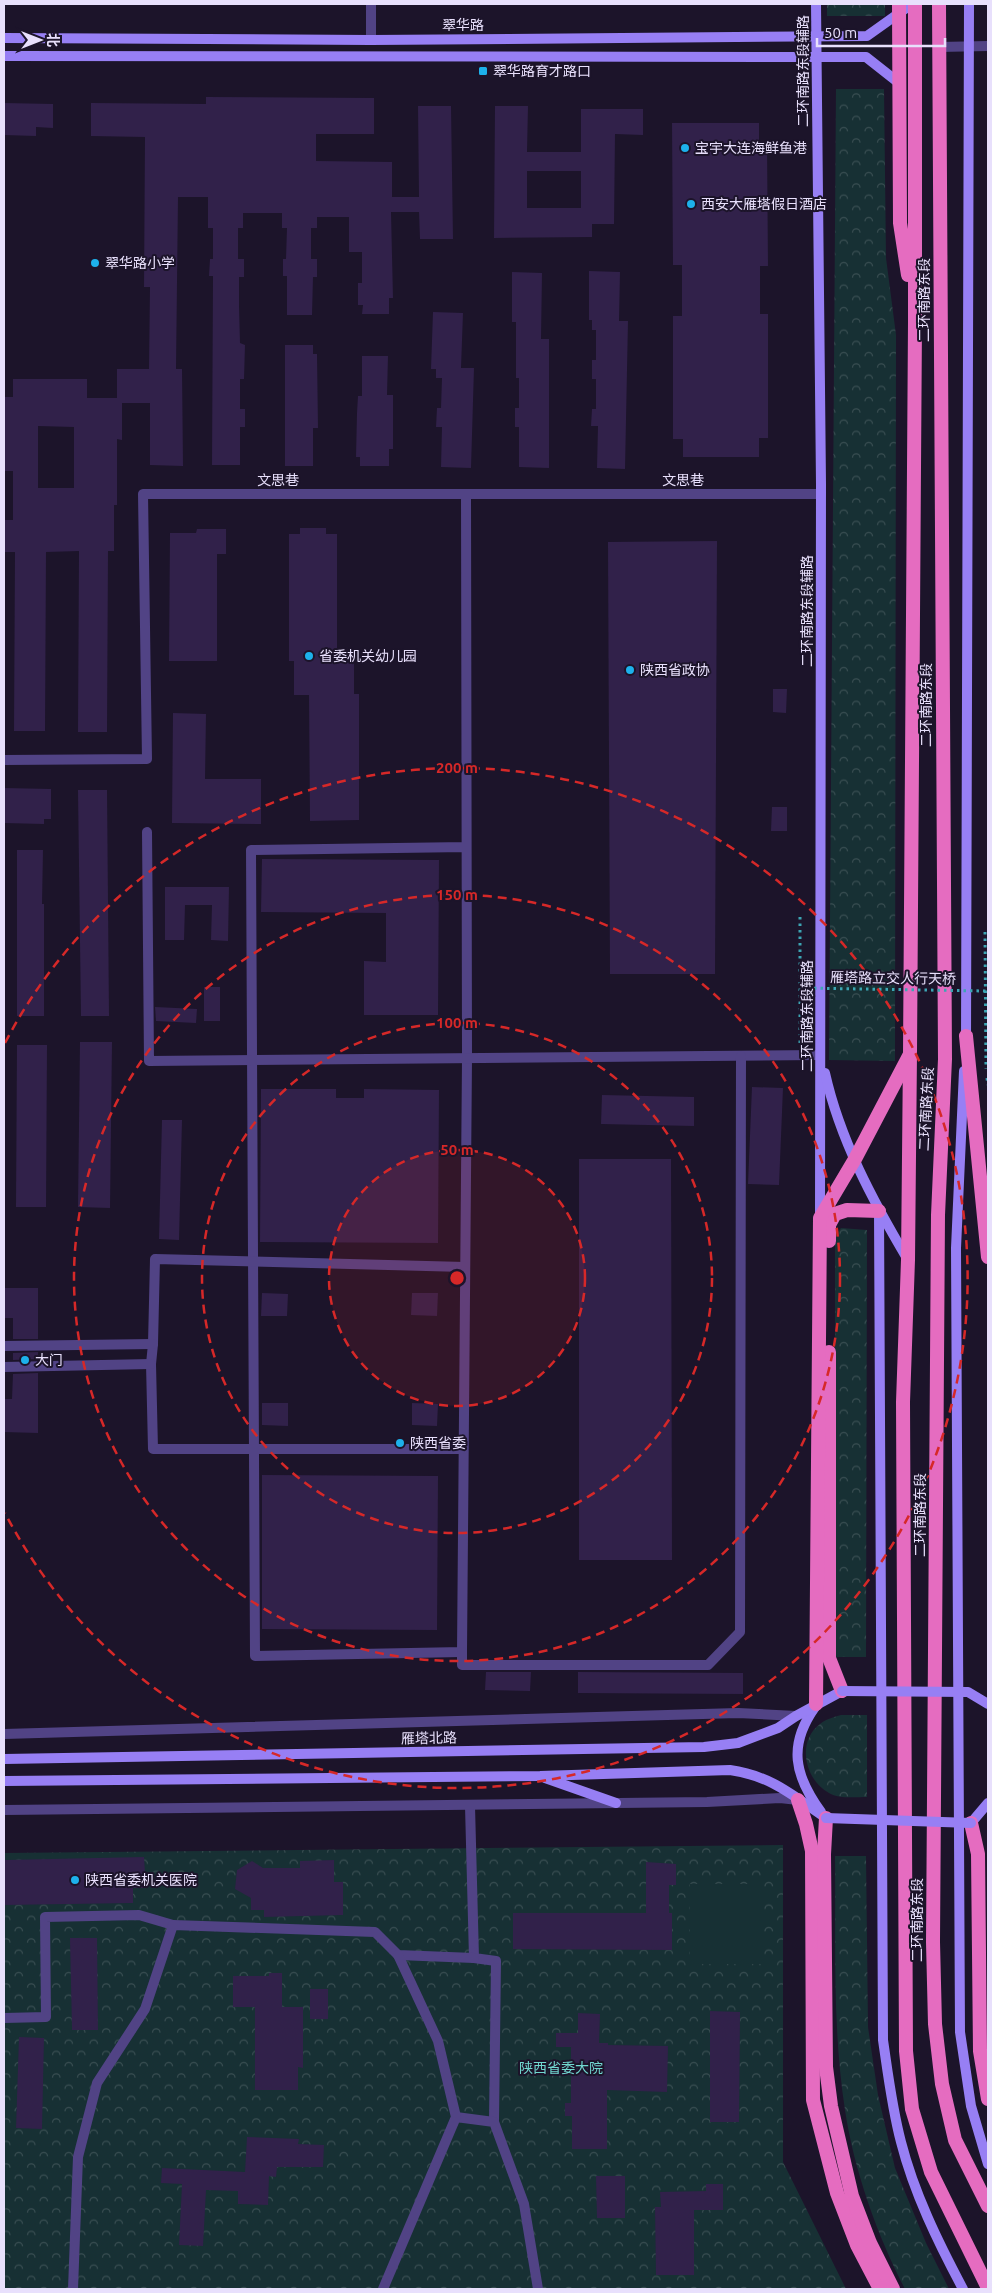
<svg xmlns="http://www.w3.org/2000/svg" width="992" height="2293" font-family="Ubuntu,'Noto Sans SC',sans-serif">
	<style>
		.forest { fill: url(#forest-crowns) }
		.pitch { fill: #173034 }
		.building { fill: #31214a; fill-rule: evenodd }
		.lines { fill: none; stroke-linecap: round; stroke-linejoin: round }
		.path { stroke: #3ca5b4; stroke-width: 3; stroke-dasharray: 2.5 4; stroke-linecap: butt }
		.service { stroke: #514385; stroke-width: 10 }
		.minor { stroke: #514385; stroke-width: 10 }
		.secondary { stroke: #977ff4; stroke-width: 10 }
		.trunk { stroke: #e56cc0; stroke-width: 14 }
		.path-bridge { stroke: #3ca5b4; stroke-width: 3; stroke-dasharray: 2.5 4; stroke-linecap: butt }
		.secondary-bridge { stroke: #977ff4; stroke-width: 10 }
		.ring { fill: none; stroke: #d62828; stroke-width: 2.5; stroke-dasharray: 9 6 }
		.poi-dot { fill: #1db1eb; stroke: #1c142a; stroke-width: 2 }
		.labels { text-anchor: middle; stroke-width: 4; stroke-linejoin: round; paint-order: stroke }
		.street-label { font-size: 14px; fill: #e8e0fc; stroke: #1c142a }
		.poi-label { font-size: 14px; fill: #e8e0fc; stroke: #1c142a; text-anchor: start }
		.park-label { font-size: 14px; fill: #71d7d0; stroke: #1c142a }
		.centre { fill: #d62828; stroke: #1c142a; stroke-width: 2.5 }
		.ring-label { font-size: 15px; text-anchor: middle; font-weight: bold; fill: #d62828; stroke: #1c142a; stroke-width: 4; stroke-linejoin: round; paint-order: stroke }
	</style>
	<defs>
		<pattern id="forest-crowns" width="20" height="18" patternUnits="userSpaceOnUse" patternTransform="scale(1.25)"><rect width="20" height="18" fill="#173034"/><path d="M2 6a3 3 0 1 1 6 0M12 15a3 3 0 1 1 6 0" fill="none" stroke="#394e52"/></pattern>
	</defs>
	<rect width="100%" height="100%" fill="#1c142a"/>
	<g class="forest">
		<rect x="827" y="4" width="58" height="12"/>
		<polygon points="836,89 884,89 886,258 896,335 895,1061 829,1060"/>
		<polygon points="841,1228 867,1230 866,1657 835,1657 835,1235"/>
		<path d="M 841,1715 L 867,1715 L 867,1797 C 855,1797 839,1799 829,1793 C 805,1780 796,1742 820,1724 C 826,1719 834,1717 841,1715 Z"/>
		<polygon points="783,1845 783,2162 846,2289 4,2289 4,1853"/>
		<path d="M 835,1856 L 866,1856 L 868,2027 L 878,2095 L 895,2168 L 926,2243 L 949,2289 L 905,2289 C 877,2235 854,2170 845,2110 C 832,2026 836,1940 835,1856 Z"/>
	</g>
	<rect class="pitch" x="690" y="1884" width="71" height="80"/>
	<g class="building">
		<path d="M 206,97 L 374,98 L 374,134 L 316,134 L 316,161 L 392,162 L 392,197 L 419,197 L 418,106 L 451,106 L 453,239 L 420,239 L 419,212 L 391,212 L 393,298 L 389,298 L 389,314 L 362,314 L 363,305 L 358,305 L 358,283 L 362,283 L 362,252 L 349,252 L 349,217 L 317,217 L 317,228 L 311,228 L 311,259 L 317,259 L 317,277 L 313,277 L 312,315 L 287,315 L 287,276 L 283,276 L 283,259 L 286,259 L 287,228 L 282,228 L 282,213 L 243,213 L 243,228 L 238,228 L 238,259 L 244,259 L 244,277 L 239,277 L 239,306 L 240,343 L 245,345 L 244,379 L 240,379 L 240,409 L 245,409 L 245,427 L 240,427 L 240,465 L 212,465 L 213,276 L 209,276 L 210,259 L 213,259 L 213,228 L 208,228 L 208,197 L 178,197 L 176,369 L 182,369 L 183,466 L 150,465 L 150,403 L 122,403 L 122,440 L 117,439 L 117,505 L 114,505 L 114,551 L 108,551 L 107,732 L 78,732 L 79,551 L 46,552 L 45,731 L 14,731 L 15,552 L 4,552 L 4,520 L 13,520 L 13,471 L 4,471 L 4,397 L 13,397 L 13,379 L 87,379 L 87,398 L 117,398 L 117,369 L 149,369 L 150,287 L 144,287 L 145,137 L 91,136 L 91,103 L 206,104 ZM 38,426 L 74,427 L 74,488 L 38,488 Z"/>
		<polygon points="4,103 53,104 53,128 36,127 36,136 4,135"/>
		<path d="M 495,106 L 528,106 L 527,152 L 581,152 L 581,109 L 643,109 L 643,135 L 615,134 L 614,224 L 592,224 L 592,237 L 494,238 ZM 527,171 L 581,171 L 581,208 L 527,208 Z"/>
		<polygon points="672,123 759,123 759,141 767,141 768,266 760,266 760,314 768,314 768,438 759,438 759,457 683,457 683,439 673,439 673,316 682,316 682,265 673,265"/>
		<polygon points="589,271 620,272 619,321 628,321 625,469 597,468 598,426 591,426 592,409 596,409 596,379 592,379 592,360 596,360 596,330 592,330 592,320 589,320"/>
		<polygon points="512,272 542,273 541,339 549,339 549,468 519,467 519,427 515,427 515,408 519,408 519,378 516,378 516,322 512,322"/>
		<polygon points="433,312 463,313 461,368 474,368 471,468 441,467 442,427 436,427 437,408 441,408 442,378 436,378 436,369 431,369"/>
		<polygon points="285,345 313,345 313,354 317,354 318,428 313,428 313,466 285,466"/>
		<polygon points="362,356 388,356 387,395 393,395 393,449 389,449 389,466 360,466 360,457 356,457 357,413 358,396 362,396"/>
		<polygon points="300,528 326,528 326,534 337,534 337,658 354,658 354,694 359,694 359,820 310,821 309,695 294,695 294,661 289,661 289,534 300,534"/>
		<polygon points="197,529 226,529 226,554 217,554 217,661 169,661 170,533 196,533"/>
		<polygon points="717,541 715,974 610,974 608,542"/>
		<polygon points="773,689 787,689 786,713 773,712"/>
		<polygon points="173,713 206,714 205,779 261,779 261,824 172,823"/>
		<polygon points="4,788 51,789 51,819 44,819 44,824 4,823"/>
		<polygon points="78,790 107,790 109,1016 81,1016"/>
		<polygon points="772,807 787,807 787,831 771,831"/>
		<polygon points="17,850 43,850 42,904 44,904 44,1016 17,1016"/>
		<polygon points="262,859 439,860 438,1015 364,1015 364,961 386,962 386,913 261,912"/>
		<polygon points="165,887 229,887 228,941 211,940 212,905 185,905 184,940 165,940"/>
		<rect x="204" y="987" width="16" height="34"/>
		<polygon points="155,1007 197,1009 196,1023 156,1021"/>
		<polygon points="80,1042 112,1042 110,1208 78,1207"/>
		<polygon points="17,1045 47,1045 46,1207 16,1207"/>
		<polygon points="752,1087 783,1088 779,1185 748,1184"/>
		<polygon points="261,1089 336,1089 336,1098 364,1098 364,1089 439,1090 438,1243 260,1242"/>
		<polygon points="602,1095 694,1097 694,1126 601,1124"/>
		<polygon points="162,1120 182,1120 179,1240 159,1239"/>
		<polygon points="579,1159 671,1159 672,1560 579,1560"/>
		<polygon points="4,1288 38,1288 38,1339 13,1339 13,1318 4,1318"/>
		<polygon points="262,1293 288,1294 287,1316 261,1316"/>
		<polygon points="412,1293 438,1293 437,1316 411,1315"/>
		<polygon points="38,1352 38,1359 13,1360 13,1353"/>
		<polygon points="38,1373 38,1433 4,1432 4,1399 12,1399 13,1374"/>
		<polygon points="262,1403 288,1403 288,1426 262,1425"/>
		<polygon points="412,1403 438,1404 437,1426 412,1425"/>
		<polygon points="262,1475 438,1476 437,1630 262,1629"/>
		<polygon points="486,1672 531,1672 530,1691 485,1690"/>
		<polygon points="578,1672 743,1673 743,1694 578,1693"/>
		<polygon points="144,1857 146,1888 133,1888 133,1903 4,1905 4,1860"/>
		<polygon points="334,1860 334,1882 343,1882 343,1915 264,1917 264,1910 251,1910 251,1898 235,1889 237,1870 252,1861 263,1868 300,1868 300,1861"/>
		<polygon points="646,1862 676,1864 676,1885 669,1885 669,1913 672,1913 672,1950 513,1949 513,1913 646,1913"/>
		<polygon points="70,1938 97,1938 98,2030 72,2030"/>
		<polygon points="269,1973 282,1973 282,2007 303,2007 303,2068 298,2067 298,2090 255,2090 255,2007 233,2007 233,1976 269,1976"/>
		<rect x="310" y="1989" width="18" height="30"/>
		<polygon points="710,2011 740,2012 739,2122 710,2122"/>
		<polygon points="578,2013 600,2014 599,2043 608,2043 608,2045 668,2046 667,2092 607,2090 607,2149 572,2149 572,2116 565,2116 565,2103 571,2103 571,2047 556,2047 556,2033 578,2033"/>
		<polygon points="19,2037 44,2038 42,2129 16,2128"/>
		<polygon points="247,2137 299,2139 298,2144 324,2145 323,2167 277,2167 276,2177 269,2176 268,2205 238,2204 238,2191 206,2190 203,2246 179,2245 182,2184 161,2183 162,2168 245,2172"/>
		<polygon points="596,2176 625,2176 625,2218 597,2218"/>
		<polygon points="706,2184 723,2184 723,2210 694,2210 694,2275 656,2275 655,2207 661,2207 660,2192 706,2191"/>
	</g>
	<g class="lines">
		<g class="path">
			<polyline points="800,917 800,1044"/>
			<polyline points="985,932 986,1069"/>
			<polyline points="987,1078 988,1085"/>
		</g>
		<g class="service">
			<polyline points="371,40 371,4"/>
			<polyline points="466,494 467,1058 462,1652 255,1656 251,850 466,847"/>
			<polyline points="4,760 147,759 143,494 821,494"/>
			<polyline points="147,832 149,1061 820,1055"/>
			<polyline points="463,1449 153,1449 151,1364 153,1344 155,1259 465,1267"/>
			<polyline points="462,1652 462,1665 708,1665 740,1632 741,1056"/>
		</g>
		<g class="minor">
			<polyline points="939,47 988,46"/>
			<polyline points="4,1346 153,1344"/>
			<polyline points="4,1367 151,1364"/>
			<polyline points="4,1734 738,1713 796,1716"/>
			<polyline points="470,1806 474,1958 496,1961 494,2122"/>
			<polyline points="4,1810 707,1802 780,1798 798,1800"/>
			<polyline points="4,2018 46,2017 45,1917 139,1915 173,1925"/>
			<polyline points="456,2117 494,2122 524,2204 538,2289"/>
			<polyline points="73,2289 78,2157 97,2083 145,2009 173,1925 375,1932 398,1955 474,1958"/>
			<polyline points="383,2289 456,2117 438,2041 398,1955"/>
		</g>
		<g class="secondary">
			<polyline points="816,4 821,484 820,1217"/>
			<polyline points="4,38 371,40 867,36 912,4"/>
			<polyline points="4,56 866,57 899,83"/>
			<polyline points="966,1042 969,4"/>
			<polyline points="964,1071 956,1248 960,2032 971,2106 988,2164"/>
			<path d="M 825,1073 C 840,1140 873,1201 908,1260"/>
			<path d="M 879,1211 L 883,2040 C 888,2074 892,2108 901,2142 C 914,2193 938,2242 963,2289"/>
			<path d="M 815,1707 C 788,1745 794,1775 821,1812"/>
			<polyline points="4,1759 704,1747 738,1743 778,1728 796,1716 842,1691"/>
			<polyline points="545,1778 616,1803"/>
			<path d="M 4,1781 L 540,1776 L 730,1770 C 772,1776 793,1796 826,1818"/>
			<polyline points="971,1823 988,1803"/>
		</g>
		<g class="trunk">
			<polyline points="899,4 900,223 908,275"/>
			<polyline points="915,4 915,322 910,1053 908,1260 903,1402 906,2051 912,2109 931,2172 988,2288"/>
			<polyline points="939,4 945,1059 938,1215 933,1942 935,2024 942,2084 955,2140 988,2206"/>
			<polyline points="966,1036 988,1257"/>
			<polyline points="829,1241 829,1225 835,1214 847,1210 879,1211"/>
			<polyline points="829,1352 829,1658 842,1691"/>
			<polyline points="816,1704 820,1218 855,1159 909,1056"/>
			<polyline points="798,1800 806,1824 812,1851 813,2100 837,2193 857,2245 880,2289"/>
			<polyline points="826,1818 824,1854 826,2067 831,2106 852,2196 870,2243 893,2289"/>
			<polyline points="971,1823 978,1854 980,2051 988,2099"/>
		</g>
		<polyline class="path-bridge" points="801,988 986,991"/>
		<g class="secondary-bridge">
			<polyline points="842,1691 968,1692 988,1704"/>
			<polyline points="826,1818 971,1823"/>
		</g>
	</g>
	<circle cx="457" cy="1278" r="128" fill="#d62828" fill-opacity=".12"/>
	<g class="ring">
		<circle cx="457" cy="1278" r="128"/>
		<circle cx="457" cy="1278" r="255"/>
		<circle cx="457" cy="1278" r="383"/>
		<path d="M5 1043A510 510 0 1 1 5 1513"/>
	</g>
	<g class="poi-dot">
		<rect x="478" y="66" width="10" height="10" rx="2.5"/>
		<circle cx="685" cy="148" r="5"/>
		<circle cx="691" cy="204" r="5"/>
		<circle cx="95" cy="263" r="5"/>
		<circle cx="309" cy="656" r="5"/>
		<circle cx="630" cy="670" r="5"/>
		<circle cx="25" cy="1360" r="5"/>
		<circle cx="400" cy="1443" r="5"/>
		<circle cx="75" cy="1880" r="5"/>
	</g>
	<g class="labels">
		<g class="street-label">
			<text x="463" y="30">翠华路</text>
			<text transform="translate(803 71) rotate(-90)" y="5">二环南路东段辅路</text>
			<text transform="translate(924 300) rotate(-90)" y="5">二环南路东段</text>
			<text x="278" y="485">文思巷</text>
			<text x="683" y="485">文思巷</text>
			<text transform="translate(807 611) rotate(-90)" y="5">二环南路东段辅路</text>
			<text transform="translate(926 705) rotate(-90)" y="5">二环南路东段</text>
			<text transform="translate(893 978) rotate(1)" y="5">雁塔路立交人行天桥</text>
			<text transform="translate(807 1016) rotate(-90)" y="5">二环南路东段辅路</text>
			<text transform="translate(926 1109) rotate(-87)" y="5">二环南路东段</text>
			<text transform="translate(920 1515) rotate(-90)" y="5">二环南路东段</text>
			<text transform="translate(429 1738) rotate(-1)" y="5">雁塔北路</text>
			<text transform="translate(917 1920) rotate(-90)" y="5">二环南路东段</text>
		</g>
		<g class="poi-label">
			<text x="493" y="76">翠华路育才路口</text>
			<text x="695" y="153">宝宇大连海鲜鱼港</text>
			<text x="701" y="209">西安大雁塔假日酒店</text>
			<text x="105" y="268">翠华路小学</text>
			<text x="319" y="661">省委机关幼儿园</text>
			<text x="640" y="675">陕西省政协</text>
			<text x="35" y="1365">大门</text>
			<text x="410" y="1448">陕西省委</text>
			<text x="85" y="1885">陕西省委机关医院</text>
		</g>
		<g class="park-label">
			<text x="561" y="2073">陕西省委大院</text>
		</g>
	</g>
	<circle cx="457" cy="1278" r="8" class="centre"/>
	<g class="ring-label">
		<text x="457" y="773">200 m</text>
		<text x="457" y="900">150 m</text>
		<text x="457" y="1028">100 m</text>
		<text x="457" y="1155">50 m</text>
	</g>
	<rect width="992" height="2293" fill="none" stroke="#e8e0fc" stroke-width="10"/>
	<g transform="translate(40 40) rotate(90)" stroke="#1c142a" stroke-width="4" paint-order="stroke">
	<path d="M0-4L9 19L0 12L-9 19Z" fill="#e8e0fc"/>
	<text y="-8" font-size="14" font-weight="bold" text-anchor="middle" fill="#e8e0fc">北</text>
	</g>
	<path d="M817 38v8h128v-8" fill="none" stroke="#e8e0fc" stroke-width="2.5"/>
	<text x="824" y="38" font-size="15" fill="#e8e0fc" stroke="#1c142a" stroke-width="4" paint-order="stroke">50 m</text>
</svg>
